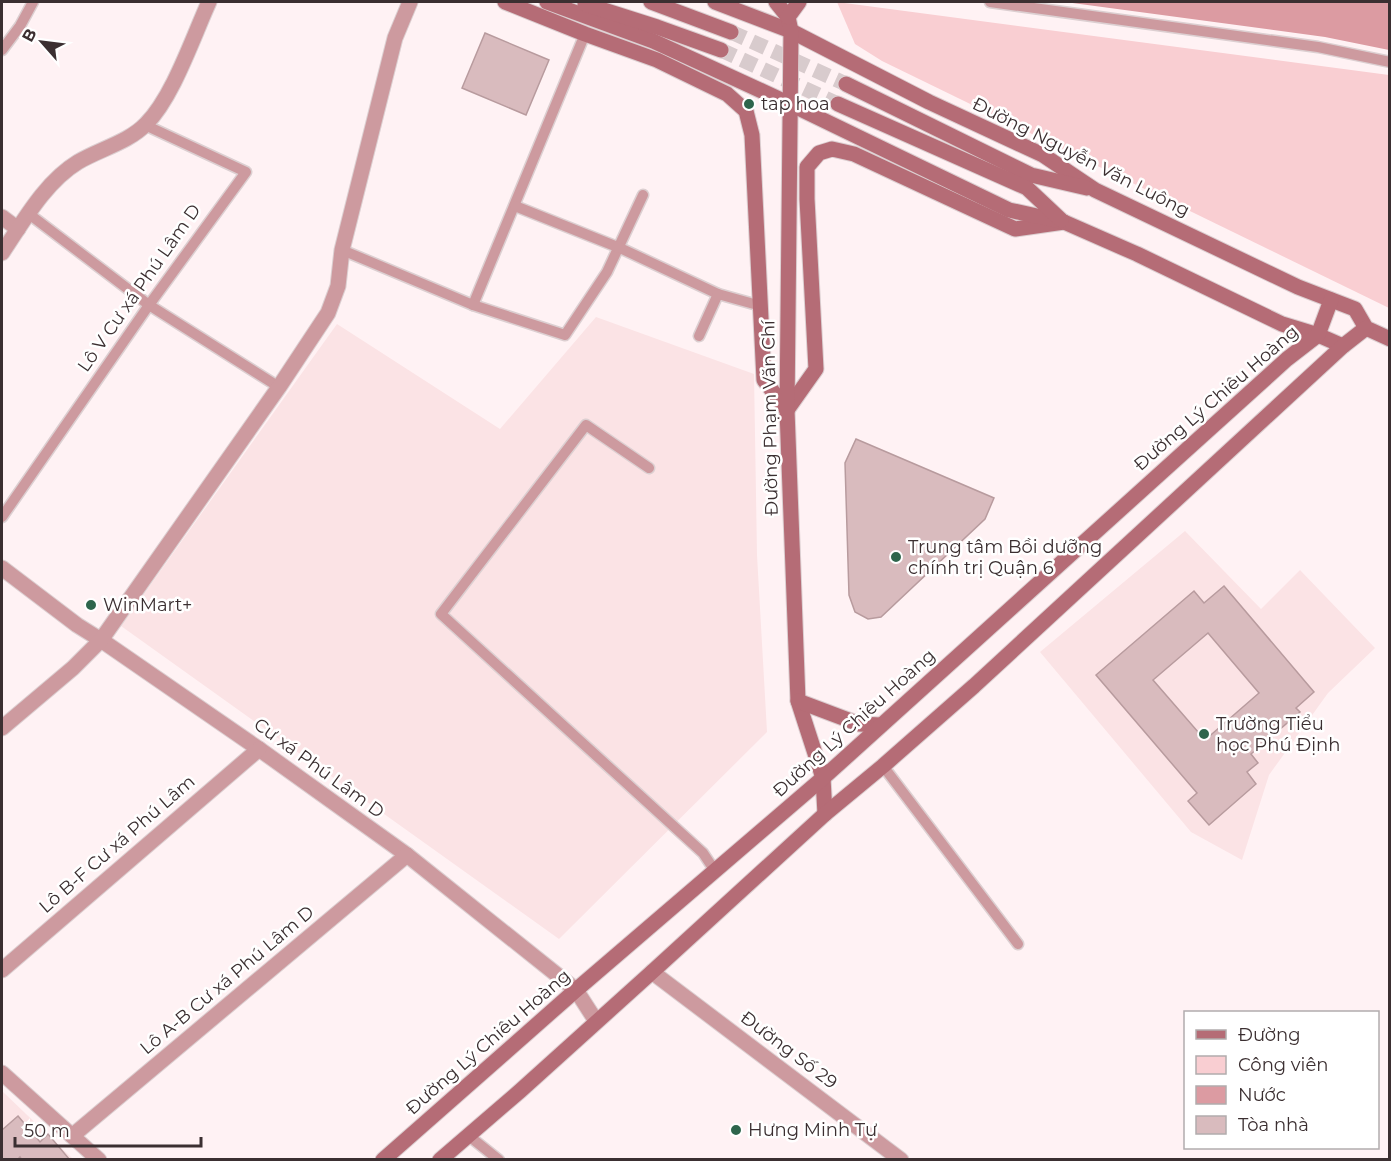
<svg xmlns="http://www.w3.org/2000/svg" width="1391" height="1161" font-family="Montserrat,sans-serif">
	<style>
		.built { fill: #fbe3e5 }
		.green { fill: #f9ced2 }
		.water { fill: #dc9ba2 }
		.building { fill: #d9bbbe; stroke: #b89b9e; stroke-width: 1.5; fill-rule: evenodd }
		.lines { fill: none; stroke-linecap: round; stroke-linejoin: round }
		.secondary-tunnel { stroke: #d8cbcd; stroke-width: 15; stroke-dasharray: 15 8; stroke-linecap: butt }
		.service-casing { stroke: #dccfd1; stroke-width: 13 }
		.minor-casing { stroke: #dccfd1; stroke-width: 17 }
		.secondary-casing { stroke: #dccfd1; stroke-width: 17 }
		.service { stroke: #cd9a9f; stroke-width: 10 }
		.minor { stroke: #cd9a9f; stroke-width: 15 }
		.secondary { stroke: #b56c76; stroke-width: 15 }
		.poi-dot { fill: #2e654c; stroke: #fff; stroke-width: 2 }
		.labels { text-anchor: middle; stroke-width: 5; stroke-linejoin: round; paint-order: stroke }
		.poi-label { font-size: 18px; fill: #3b2f31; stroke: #fff; text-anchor: start }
		.street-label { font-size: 18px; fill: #3b2f31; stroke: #fff }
	</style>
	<rect width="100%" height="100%" fill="#fff2f4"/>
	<g class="built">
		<polygon points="596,317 754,374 757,555 767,732 559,939 121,626 337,324 500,429"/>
		<polygon points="1185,531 1261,609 1300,570 1375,648 1328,693 1269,775 1242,860 1191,832 1040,652"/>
		<polygon points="2,1091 73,1159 2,1159"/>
	</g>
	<polygon class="green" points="837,2 1389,75 1389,308 882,61 855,44"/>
	<polygon class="water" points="1065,2 1389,2 1389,50 1325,37"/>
	<g class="building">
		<polygon points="485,33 549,60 526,115 462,88"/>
		<polygon points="856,439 994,498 985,519 881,617 868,619 855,612 849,595 845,463"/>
		<path d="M 1224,586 L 1314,692 L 1296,708 L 1300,712 L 1251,754 L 1258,763 L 1247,772 L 1256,784 L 1209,825 L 1188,801 L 1197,793 L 1096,675 L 1194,591 L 1204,603 ZM 1208,633 L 1259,693 L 1205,740 L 1153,680 Z"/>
		<polygon points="18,1116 40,1142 48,1134 70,1160 22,1160 20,1157 17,1160 2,1160 2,1130"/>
	</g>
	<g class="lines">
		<g class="secondary-tunnel">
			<polyline points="731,32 846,84"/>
			<polyline points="721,50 838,104"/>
		</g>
		<defs>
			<g id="service">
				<polyline points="990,2 1318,47 1390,62"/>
				<polyline points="585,34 473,305 565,335 607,272 643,195"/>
				<polyline points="2,50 20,26 33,2"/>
				<polyline points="515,206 620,248 718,294 761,306"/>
				<polyline points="29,214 149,305 279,387"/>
				<polyline points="342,250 473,305"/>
				<polyline points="699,336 718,294"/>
				<polyline points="649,468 586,425 441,614 703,853 715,871"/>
				<polyline points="2,517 149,305 246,172 145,125"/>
				<polyline points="883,766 1018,944"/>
				<polyline points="469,1136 499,1160"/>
			</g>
			<g id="minor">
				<polyline points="2,217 18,229"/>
				<path d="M 2,253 C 23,222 45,182 78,162 C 100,149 129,142 146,124 C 173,97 193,37 209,2"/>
				<polyline points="2,568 77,625 101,640 259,749 407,855 576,990 596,1021"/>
				<polyline points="2,728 73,668 101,640 279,387 328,313 338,286 342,250 395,38 410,2"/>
				<polyline points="2,970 259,749"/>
				<polyline points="652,972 901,1160"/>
				<polyline points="2,1073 99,1160"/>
				<polyline points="72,1136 407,855"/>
			</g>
			<g id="secondary">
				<polyline points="505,2 585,34 657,60 727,94 746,111 752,135 764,380 787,410 816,369 807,199 807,167 819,153 832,149 854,154 1015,229 1064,222"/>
				<polyline points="547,2 653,41 790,104 1009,210 1064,222 1137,254 1282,324 1318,335 1343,346"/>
				<polyline points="651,2 731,32"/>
				<polyline points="715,2 791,31 929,102 1043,155 1095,190 1298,287 1355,309 1366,328 1390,339"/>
				<polyline points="776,2 788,17 791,31 787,410 798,701 823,778 825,814"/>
				<polyline points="585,4 657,27 721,50"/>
				<polyline points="788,17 799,2"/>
				<polyline points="846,84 1031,175 1087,188"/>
				<polyline points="838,104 1027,188 1061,220"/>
				<polyline points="798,701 859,724 881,725"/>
				<polyline points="383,1160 576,990 823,778 1287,359 1318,335 1331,300"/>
				<polyline points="440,1160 520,1091 652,972 825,814 883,766 974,686 1343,346 1366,328"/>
			</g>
		</defs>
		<use href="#service" class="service-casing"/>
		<use href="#minor" class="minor-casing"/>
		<use href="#secondary" class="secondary-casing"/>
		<use href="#service" class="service"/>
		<use href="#minor" class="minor"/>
		<use href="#secondary" class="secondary"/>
	</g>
	<g class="poi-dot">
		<circle cx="749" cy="104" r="6"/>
		<circle cx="896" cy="557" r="6"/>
		<circle cx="91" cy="605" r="6"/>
		<circle cx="1204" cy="734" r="6"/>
		<circle cx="736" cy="1130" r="6"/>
	</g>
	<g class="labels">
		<g class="poi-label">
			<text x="761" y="110">tap hoa</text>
			<text x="908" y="553">Trung tâm Bồi dưỡng<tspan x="908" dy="21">chính trị Quận 6</tspan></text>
			<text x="103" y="611">WinMart+</text>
			<text x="1216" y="730">Trường Tiểu<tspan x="1216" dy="21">học Phú Định</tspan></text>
			<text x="748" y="1136">Hưng Minh Tự</text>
		</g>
		<g class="street-label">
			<text transform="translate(1081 157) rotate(27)" y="6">Đường Nguyễn Văn Luông</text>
			<text transform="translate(139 288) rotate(-55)" y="6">Lô V Cư xá Phú Lâm D</text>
			<text transform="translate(1216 398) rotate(-41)" y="6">Đường Lý Chiêu Hoàng</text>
			<text transform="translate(770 418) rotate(-91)" y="6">Đường Phạm Văn Chí</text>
			<text transform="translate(854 723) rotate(-42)" y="6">Đường Lý Chiêu Hoàng</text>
			<text transform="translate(319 768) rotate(36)" y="6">Cư xá Phú Lâm D</text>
			<text transform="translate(117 844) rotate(-41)" y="6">Lô B-F Cư xá Phú Lâm</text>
			<text transform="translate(227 980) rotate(-40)" y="6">Lô A-B Cư xá Phú Lâm D</text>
			<text transform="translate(488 1042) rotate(-41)" y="6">Đường Lý Chiêu Hoàng</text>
			<text transform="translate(789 1050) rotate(37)" y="6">Đường Số 29</text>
		</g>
	</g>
	<rect width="1391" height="1161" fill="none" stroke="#3b2f31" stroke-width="6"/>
	<rect x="1184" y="1011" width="195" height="138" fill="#ffffff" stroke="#b1acad" stroke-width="1.5"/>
	<rect x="1196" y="1030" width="30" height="9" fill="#b56c76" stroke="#b1acad" stroke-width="1.5"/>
	<text x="1238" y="1041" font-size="18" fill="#3b2f31">Đường</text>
	<rect x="1196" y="1056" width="30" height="18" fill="#f9ced2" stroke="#b1acad" stroke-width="1.5"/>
	<text x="1238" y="1071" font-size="18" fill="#3b2f31">Công viên</text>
	<rect x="1196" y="1086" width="30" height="18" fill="#dc9ba2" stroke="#b1acad" stroke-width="1.5"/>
	<text x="1238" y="1101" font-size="18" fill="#3b2f31">Nước</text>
	<rect x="1196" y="1116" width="30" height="18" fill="#d9bbbe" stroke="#b1acad" stroke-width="1.5"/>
	<text x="1238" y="1131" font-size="18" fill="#3b2f31">Tòa nhà</text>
	<g transform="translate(42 42) rotate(298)" stroke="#ffffff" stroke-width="4.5" paint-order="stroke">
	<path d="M0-4.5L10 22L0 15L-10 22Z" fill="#3b2f31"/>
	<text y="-9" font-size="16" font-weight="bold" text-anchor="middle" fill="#3b2f31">B</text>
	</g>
	<path d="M15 1137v9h186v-9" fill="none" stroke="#3b2f31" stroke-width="3"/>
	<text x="24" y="1137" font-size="18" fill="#3b2f31" stroke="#ffffff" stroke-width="4.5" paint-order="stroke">50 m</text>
</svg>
